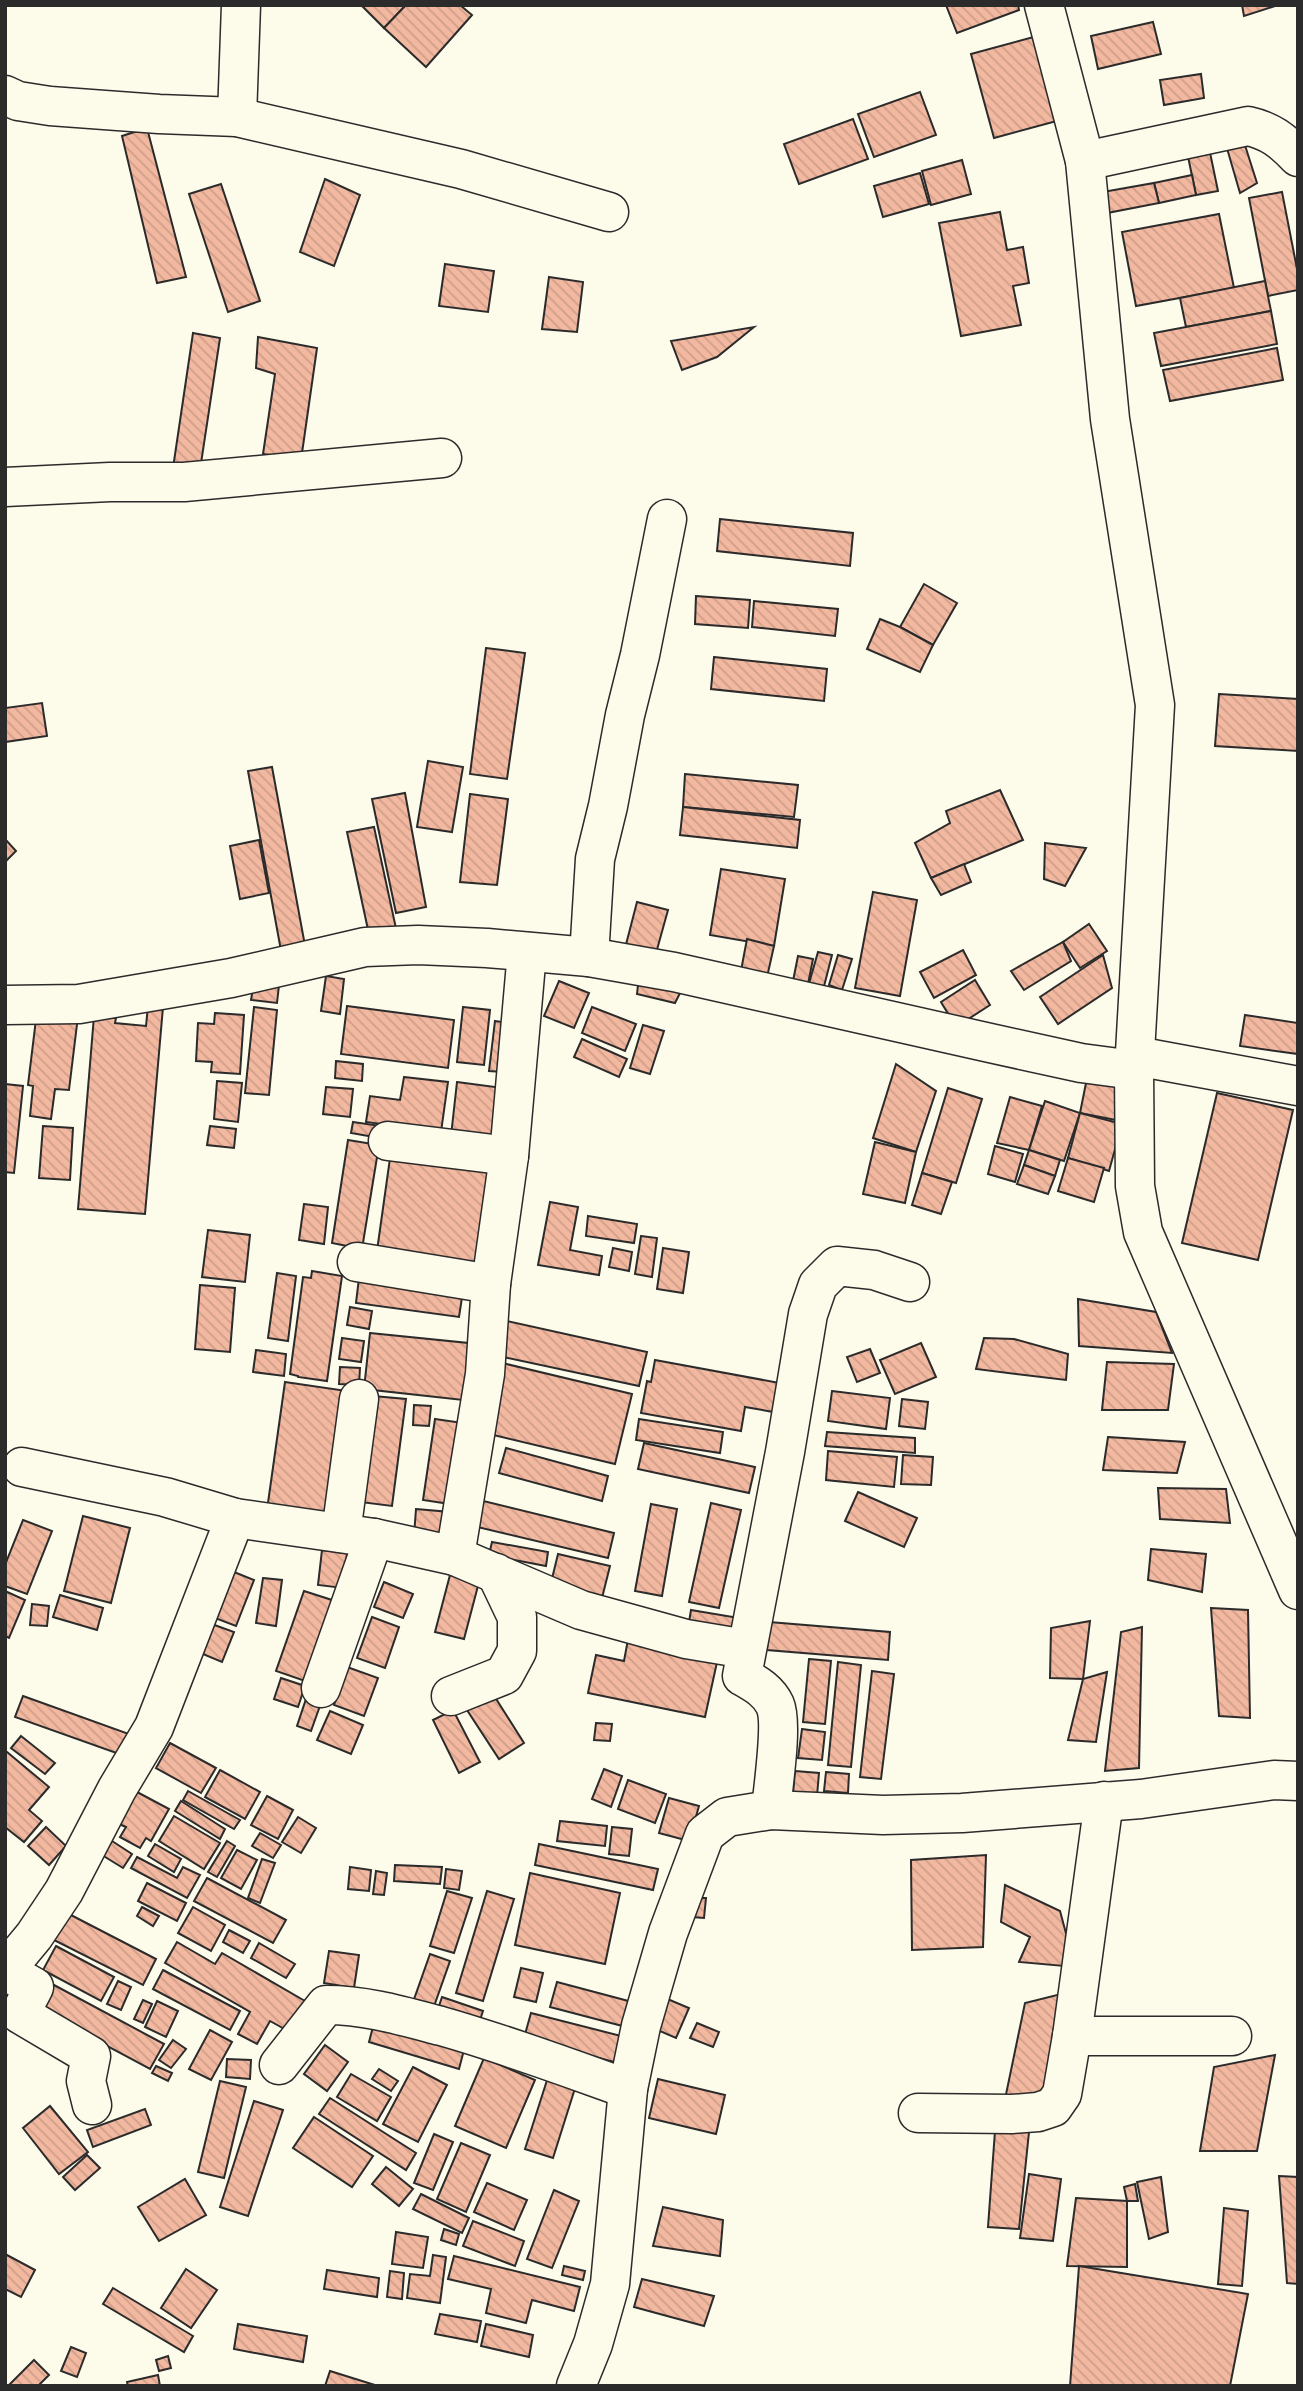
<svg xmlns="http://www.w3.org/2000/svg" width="1303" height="2391" font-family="Lora,serif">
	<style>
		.building { fill: url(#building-back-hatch); stroke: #2b2b2b; stroke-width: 2 }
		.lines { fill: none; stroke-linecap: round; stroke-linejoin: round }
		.minor-casing { stroke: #2b2b2b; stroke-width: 41 }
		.minor { stroke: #fdfbea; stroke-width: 38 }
	</style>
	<defs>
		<pattern id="building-back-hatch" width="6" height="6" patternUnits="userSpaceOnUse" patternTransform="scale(1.75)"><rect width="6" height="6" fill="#f2b8a0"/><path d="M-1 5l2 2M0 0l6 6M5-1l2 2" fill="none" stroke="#d09e8a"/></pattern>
	</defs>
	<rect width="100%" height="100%" fill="#fdfbea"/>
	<g class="building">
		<polygon points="361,5 406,5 384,28"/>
		<polygon points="406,5 460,5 472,15 426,67 384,28"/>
		<polygon points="946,5 1018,5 1019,10 957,33"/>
		<polygon points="1242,5 1278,5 1244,16"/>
		<polygon points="1153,22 1161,54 1098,69 1091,36"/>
		<polygon points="1041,35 1064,119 994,138 971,54"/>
		<polygon points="1201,74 1204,98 1164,105 1160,80"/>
		<polygon points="920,92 936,135 874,157 858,114"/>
		<polygon points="853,119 868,159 799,184 784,144"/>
		<polygon points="147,128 186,277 157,283 122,136"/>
		<polygon points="1243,139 1257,183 1240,193 1226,145"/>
		<polygon points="1208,143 1218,191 1196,195 1186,147"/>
		<polygon points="962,160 971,194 931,205 922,171"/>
		<polygon points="920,173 929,204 883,217 874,186"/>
		<polygon points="1192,175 1196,195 1159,203 1154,183"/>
		<polygon points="325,179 360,195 334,266 300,252"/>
		<polygon points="1154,183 1159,203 1102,214 1097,193"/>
		<polygon points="221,184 260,301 228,312 189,194"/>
		<polygon points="1282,192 1298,274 1298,290 1268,296 1249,198"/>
		<polygon points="1000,212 1007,250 1023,247 1029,283 1013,286 1021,325 961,336 939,223"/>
		<polygon points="1219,214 1234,288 1136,306 1122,232"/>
		<polygon points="445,264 494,271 488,312 439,306"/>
		<polygon points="549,277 583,282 577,332 542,329"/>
		<polygon points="1265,281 1271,311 1186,327 1180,298"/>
		<polygon points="1271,311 1277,344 1161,366 1154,333"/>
		<polygon points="754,327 717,357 682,370 671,341"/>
		<polygon points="193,333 220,338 200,470 173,468"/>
		<polygon points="258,337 317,348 301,460 263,454 275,374 256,368"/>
		<polygon points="1277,348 1283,380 1170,401 1163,370"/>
		<polygon points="720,519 853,533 850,566 717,551"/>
		<polygon points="924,584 957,603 933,645 900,627"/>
		<polygon points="696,596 750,600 748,628 695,624"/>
		<polygon points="754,601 838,609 835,636 752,627"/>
		<polygon points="880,619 900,627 933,645 920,672 867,649"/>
		<polygon points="486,648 525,653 507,779 470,774"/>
		<polygon points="714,657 827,669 824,701 711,689"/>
		<polygon points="1219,694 1298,699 1298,751 1215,746"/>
		<polygon points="42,703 47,736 5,742 5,708"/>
		<polygon points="428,761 463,767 452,832 417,827"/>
		<polygon points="272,767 306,951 282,956 248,771"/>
		<polygon points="685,774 798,785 794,817 683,807"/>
		<polygon points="1000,790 1023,840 931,878 915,843 950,823 946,811"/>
		<polygon points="405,793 426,907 396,913 372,799"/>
		<polygon points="470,794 508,799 497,885 460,882"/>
		<polygon points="683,807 800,820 797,848 680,835"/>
		<polygon points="374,827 397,933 370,939 347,832"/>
		<polygon points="5,839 16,851 5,862"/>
		<polygon points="259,840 269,893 240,899 230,846"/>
		<polygon points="1045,843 1086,848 1065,886 1044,879"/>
		<polygon points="964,864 971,882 941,895 931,878"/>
		<polygon points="721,869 785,879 774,946 710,935"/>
		<polygon points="873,892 917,900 900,996 855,988"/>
		<polygon points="637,902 668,910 653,964 623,956"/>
		<polygon points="1089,924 1107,951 1080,968 1063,942"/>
		<polygon points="747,939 774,946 765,986 739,981"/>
		<polygon points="1063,942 1071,961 1024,990 1011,971"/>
		<polygon points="963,950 976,975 934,998 920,972"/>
		<polygon points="818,952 832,955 821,998 806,994"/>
		<polygon points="838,955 852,959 842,990 829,985"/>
		<polygon points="1103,955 1112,988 1058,1024 1040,997"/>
		<polygon points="798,956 813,959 806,994 791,991"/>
		<polygon points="640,968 690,973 675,1003 637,994"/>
		<polygon points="326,976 344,979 340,1014 321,1011"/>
		<polygon points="975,980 990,1005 956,1027 941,1002"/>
		<polygon points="559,981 589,993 574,1028 544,1016"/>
		<polygon points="254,982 279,985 277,1003 251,1000"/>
		<polygon points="148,1006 163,1007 145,1214 78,1209 94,1016 116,1018 115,1023 146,1026"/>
		<polygon points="347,1006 454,1020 448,1068 341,1054"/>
		<polygon points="254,1007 277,1010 269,1095 245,1093"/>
		<polygon points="463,1007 490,1010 484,1065 457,1062"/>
		<polygon points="592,1007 636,1024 625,1051 582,1033"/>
		<polygon points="37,1011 78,1016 69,1090 55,1089 51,1119 30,1116 33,1086 28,1085"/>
		<polygon points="215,1013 244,1015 240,1074 211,1072 212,1062 196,1061 198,1023 214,1024"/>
		<polygon points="1245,1015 1298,1023 1298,1054 1240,1046"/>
		<polygon points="495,1021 509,1023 503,1072 489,1071"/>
		<polygon points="643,1025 664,1031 650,1074 630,1068"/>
		<polygon points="582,1039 627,1059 619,1077 574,1057"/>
		<polygon points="336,1061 363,1064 362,1081 335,1078"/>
		<polygon points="896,1064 936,1091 916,1152 873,1138"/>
		<polygon points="404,1077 448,1082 441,1132 366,1122 370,1096 400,1100"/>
		<polygon points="1087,1078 1129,1088 1121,1121 1080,1113"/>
		<polygon points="217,1081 242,1083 238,1122 214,1119"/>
		<polygon points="457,1082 503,1088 497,1141 451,1136"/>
		<polygon points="5,1084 23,1086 14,1173 5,1172"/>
		<polygon points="326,1087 353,1089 350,1117 323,1114"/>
		<polygon points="948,1088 982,1099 956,1183 922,1173"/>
		<polygon points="1217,1093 1293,1110 1258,1260 1182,1243"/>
		<polygon points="1010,1097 1042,1106 1029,1150 997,1143"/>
		<polygon points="1045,1101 1080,1113 1064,1161 1029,1150"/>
		<polygon points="1080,1113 1122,1124 1109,1171 1068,1158"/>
		<polygon points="353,1122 381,1126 380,1138 351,1133"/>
		<polygon points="43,1126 73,1128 70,1180 39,1178"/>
		<polygon points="210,1126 236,1129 234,1148 207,1145"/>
		<polygon points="348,1140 379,1145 362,1249 332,1243"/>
		<polygon points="875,1142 916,1152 905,1203 863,1194"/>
		<polygon points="995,1146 1023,1154 1015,1182 988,1174"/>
		<polygon points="1029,1150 1060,1160 1055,1176 1024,1165"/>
		<polygon points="391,1151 497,1165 481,1273 376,1258"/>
		<polygon points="1068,1158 1104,1168 1094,1202 1058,1191"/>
		<polygon points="1024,1165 1055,1176 1048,1194 1017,1184"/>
		<polygon points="922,1173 952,1182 941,1214 912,1205"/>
		<polygon points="550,1202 578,1207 570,1250 602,1256 599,1275 538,1265"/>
		<polygon points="304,1204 328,1207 324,1244 299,1240"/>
		<polygon points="588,1216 637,1224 634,1243 586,1236"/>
		<polygon points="208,1230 250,1235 245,1282 202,1277"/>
		<polygon points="641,1236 657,1238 652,1277 635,1274"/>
		<polygon points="613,1248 632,1252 629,1271 609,1267"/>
		<polygon points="663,1248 689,1252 683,1293 657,1289"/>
		<polygon points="312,1271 342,1276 327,1381 298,1377 298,1376 290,1374 303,1277 311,1278"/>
		<polygon points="277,1273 296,1276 288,1341 268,1338"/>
		<polygon points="359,1278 463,1291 459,1317 356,1303"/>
		<polygon points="200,1285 235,1288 230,1352 195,1349"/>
		<polygon points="1078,1299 1156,1312 1172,1353 1079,1346"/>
		<polygon points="350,1307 372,1311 369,1329 347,1325"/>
		<polygon points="502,1320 647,1352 639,1386 494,1355"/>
		<polygon points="370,1333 478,1344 472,1401 364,1389"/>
		<polygon points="342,1338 364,1341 361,1362 339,1359"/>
		<polygon points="984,1338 1014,1339 1068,1354 1066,1380 976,1369"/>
		<polygon points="921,1343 936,1377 895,1394 880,1360"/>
		<polygon points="870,1349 880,1373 857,1382 847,1357"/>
		<polygon points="256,1350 286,1354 284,1376 253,1372"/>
		<polygon points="655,1360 785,1384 779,1413 745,1407 741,1431 641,1413 647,1381 651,1382"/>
		<polygon points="498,1362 632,1394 615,1464 481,1432"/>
		<polygon points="1107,1362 1174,1364 1168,1410 1102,1410"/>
		<polygon points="340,1367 360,1368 359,1385 339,1384"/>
		<polygon points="285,1382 347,1391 329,1518 267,1510"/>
		<polygon points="832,1391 890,1398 886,1429 828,1421"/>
		<polygon points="373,1396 406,1399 392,1506 360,1502"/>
		<polygon points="902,1399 928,1402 925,1429 899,1426"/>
		<polygon points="414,1405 431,1406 429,1426 413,1425"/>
		<polygon points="435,1419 463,1423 450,1504 423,1500"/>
		<polygon points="639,1419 723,1432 720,1453 636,1440"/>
		<polygon points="827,1432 915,1438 915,1453 825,1446"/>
		<polygon points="1108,1437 1185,1442 1177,1473 1103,1470"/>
		<polygon points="644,1443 755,1467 749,1493 638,1469"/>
		<polygon points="506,1448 608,1476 602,1501 499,1473"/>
		<polygon points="828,1451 897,1457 894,1487 826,1480"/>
		<polygon points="903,1455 933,1457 931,1485 901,1484"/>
		<polygon points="1158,1488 1226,1489 1230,1523 1160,1519"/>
		<polygon points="858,1492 917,1518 904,1547 845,1521"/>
		<polygon points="471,1498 614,1533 608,1558 465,1524"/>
		<polygon points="711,1503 741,1510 719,1608 689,1602"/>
		<polygon points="651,1504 677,1509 662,1596 635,1591"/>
		<polygon points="416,1509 450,1512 447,1539 414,1536"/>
		<polygon points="83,1516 130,1528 111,1603 64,1591"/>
		<polygon points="23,1520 52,1531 27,1594 5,1586 5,1565"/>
		<polygon points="492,1542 548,1552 546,1566 489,1555"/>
		<polygon points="1151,1549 1206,1554 1202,1592 1148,1580"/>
		<polygon points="322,1550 347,1553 343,1588 318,1585"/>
		<polygon points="558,1554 610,1566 601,1602 549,1591"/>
		<polygon points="234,1572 254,1580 236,1626 215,1618"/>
		<polygon points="450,1575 479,1582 464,1639 435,1632"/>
		<polygon points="263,1578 282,1580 276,1626 256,1623"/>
		<polygon points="384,1582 413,1594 403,1618 374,1607"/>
		<polygon points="5,1591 25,1600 9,1638 5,1636"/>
		<polygon points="304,1591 335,1601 308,1682 276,1671"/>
		<polygon points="60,1595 103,1608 97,1630 53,1617"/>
		<polygon points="32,1604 49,1606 47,1626 30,1625"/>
		<polygon points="1211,1608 1248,1610 1250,1718 1219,1716"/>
		<polygon points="691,1610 739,1618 734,1643 687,1634"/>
		<polygon points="372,1617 399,1627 385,1668 357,1658"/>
		<polygon points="1090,1621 1083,1679 1050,1678 1051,1628"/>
		<polygon points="769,1622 890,1632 888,1660 767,1650"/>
		<polygon points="209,1623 234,1632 222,1662 198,1652"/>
		<polygon points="1142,1627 1139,1768 1105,1771 1121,1632"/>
		<polygon points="629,1634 719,1653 705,1717 588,1693 596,1655 624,1661"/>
		<polygon points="809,1659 831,1661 825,1724 803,1722"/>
		<polygon points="838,1662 861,1665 851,1767 828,1765"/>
		<polygon points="347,1667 378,1678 364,1716 334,1705"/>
		<polygon points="872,1671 894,1674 881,1779 860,1777"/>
		<polygon points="1107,1672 1096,1742 1068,1740 1083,1679"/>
		<polygon points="281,1678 305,1686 298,1707 274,1699"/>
		<polygon points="493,1694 524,1743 499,1759 467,1710"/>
		<polygon points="23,1696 129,1734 122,1755 15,1717"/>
		<polygon points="306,1699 321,1703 311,1731 297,1726"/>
		<polygon points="453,1710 480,1762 459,1773 433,1720"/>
		<polygon points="330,1711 363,1725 351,1754 317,1740"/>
		<polygon points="596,1723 612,1724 610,1741 594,1740"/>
		<polygon points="802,1729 825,1732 822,1760 798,1758"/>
		<polygon points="21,1736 55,1763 45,1774 11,1748"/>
		<polygon points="170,1743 216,1768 201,1793 156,1768"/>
		<polygon points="7,1752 49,1787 29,1810 42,1821 24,1842 5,1827 5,1754"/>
		<polygon points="604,1769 622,1776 611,1807 592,1799"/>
		<polygon points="220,1770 260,1792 245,1819 205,1797"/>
		<polygon points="795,1771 819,1773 817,1796 793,1794"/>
		<polygon points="826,1772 849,1774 848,1793 824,1791"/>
		<polygon points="628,1780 666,1794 655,1823 618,1809"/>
		<polygon points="188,1791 240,1820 234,1829 183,1800"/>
		<polygon points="137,1792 169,1809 151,1841 146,1838 140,1848 120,1837 126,1827 119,1824"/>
		<polygon points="267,1796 293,1810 278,1839 251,1825"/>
		<polygon points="669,1798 699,1806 689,1841 659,1833"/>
		<polygon points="181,1801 225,1829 220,1839 175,1811"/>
		<polygon points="174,1816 220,1843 204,1869 159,1841"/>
		<polygon points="298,1817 316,1828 301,1853 282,1842"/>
		<polygon points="560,1821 607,1826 605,1846 557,1841"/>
		<polygon points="46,1827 66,1846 49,1865 28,1846"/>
		<polygon points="612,1827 632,1829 629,1856 609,1854"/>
		<polygon points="260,1833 281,1845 273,1858 252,1846"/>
		<polygon points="112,1841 132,1854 123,1868 102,1855"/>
		<polygon points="227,1841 235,1846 217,1877 208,1872"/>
		<polygon points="155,1844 181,1859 174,1872 148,1856"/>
		<polygon points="539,1844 658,1869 653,1890 535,1865"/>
		<polygon points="237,1850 257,1860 241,1889 221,1878"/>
		<polygon points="986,1855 983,1947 912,1950 911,1860"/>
		<polygon points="137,1857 177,1878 183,1867 200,1875 187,1898 131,1868"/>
		<polygon points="262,1859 275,1863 260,1903 248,1898"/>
		<polygon points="395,1865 442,1867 440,1884 394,1881"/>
		<polygon points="350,1867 371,1870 369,1891 348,1889"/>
		<polygon points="446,1869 462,1871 459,1890 444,1888"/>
		<polygon points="376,1871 387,1873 384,1895 373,1894"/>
		<polygon points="530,1873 620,1893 605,1964 515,1945"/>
		<polygon points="207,1878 286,1920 273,1943 194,1901"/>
		<polygon points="147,1883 186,1903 177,1921 138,1901"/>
		<polygon points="1005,1885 1060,1911 1075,1967 1019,1962 1030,1937 1001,1922"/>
		<polygon points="447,1891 472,1898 454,1953 430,1946"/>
		<polygon points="487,1891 514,1899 483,2001 456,1993"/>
		<polygon points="694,1898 706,1898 704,1918 692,1917"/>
		<polygon points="142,1907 159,1916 153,1926 137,1916"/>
		<polygon points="193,1907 225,1925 211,1951 178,1933"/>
		<polygon points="67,1913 156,1959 143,1985 54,1940"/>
		<polygon points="229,1930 250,1941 243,1953 223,1942"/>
		<polygon points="177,1942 215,1964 222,1953 305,2001 288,2031 270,2021 257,2044 238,2034 250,2012 165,1963"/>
		<polygon points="259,1943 295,1964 286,1978 251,1958"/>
		<polygon points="56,1946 114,1977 101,2001 43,1970"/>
		<polygon points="329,1951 359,1955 354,1988 324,1983"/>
		<polygon points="430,1954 450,1961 432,2012 412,2005"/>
		<polygon points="521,1968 543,1973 536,2002 514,1997"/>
		<polygon points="163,1970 240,2011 230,2030 153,1989"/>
		<polygon points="118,1981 131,1987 121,2010 107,2004"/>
		<polygon points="557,1982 636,2003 630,2028 550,2007"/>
		<polygon points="54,1985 164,2044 150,2069 40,2010"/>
		<polygon points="1061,1994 1042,2106 1004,2104 1025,2003"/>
		<polygon points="442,1997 483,2011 478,2026 437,2012"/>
		<polygon points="665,1998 689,2008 676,2038 653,2028"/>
		<polygon points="143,2000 152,2004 143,2023 134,2019"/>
		<polygon points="157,2001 178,2011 166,2037 145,2027"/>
		<polygon points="531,2013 621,2036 614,2062 524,2038"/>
		<polygon points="375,2019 465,2046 459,2069 369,2042"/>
		<polygon points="697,2023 719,2032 713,2047 690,2038"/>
		<polygon points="210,2030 232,2042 211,2080 189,2069"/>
		<polygon points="173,2040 186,2049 171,2068 159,2060"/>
		<polygon points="325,2045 348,2062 327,2091 304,2074"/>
		<polygon points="1275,2055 1257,2151 1200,2151 1214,2067"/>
		<polygon points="484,2058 535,2080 506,2148 455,2126"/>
		<polygon points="227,2059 251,2060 250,2079 226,2077"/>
		<polygon points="156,2066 172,2073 168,2081 152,2073"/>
		<polygon points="413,2067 447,2085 418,2142 383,2124"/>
		<polygon points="379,2069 398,2081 391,2091 372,2079"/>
		<polygon points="351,2074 391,2097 377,2121 337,2097"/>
		<polygon points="549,2074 577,2082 553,2158 525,2149"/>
		<polygon points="658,2079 725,2095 716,2134 649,2118"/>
		<polygon points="220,2081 246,2087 224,2178 198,2172"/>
		<polygon points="330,2098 416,2153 406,2170 319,2114"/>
		<polygon points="254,2101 283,2110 248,2216 220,2207"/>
		<polygon points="50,2106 88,2152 59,2174 23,2128"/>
		<polygon points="145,2109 151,2125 93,2147 87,2130"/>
		<polygon points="314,2117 373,2156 352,2187 293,2148"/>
		<polygon points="995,2131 1029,2132 1019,2229 988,2227"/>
		<polygon points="434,2134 453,2142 433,2190 414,2183"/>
		<polygon points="461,2143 490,2155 466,2212 437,2199"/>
		<polygon points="87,2155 100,2168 75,2190 63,2177"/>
		<polygon points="386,2167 413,2189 399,2206 372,2184"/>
		<polygon points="1029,2174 1061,2179 1053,2241 1020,2238"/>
		<polygon points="1279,2176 1298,2177 1298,2284 1287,2283"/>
		<polygon points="1161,2177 1168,2232 1149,2239 1137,2182"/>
		<polygon points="185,2179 206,2215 159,2241 138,2207"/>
		<polygon points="487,2183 527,2200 514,2230 474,2212"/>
		<polygon points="1135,2184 1138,2201 1127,2201 1124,2187"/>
		<polygon points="554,2190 579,2201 552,2268 527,2259"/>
		<polygon points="421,2194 469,2218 462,2233 413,2209"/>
		<polygon points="1076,2198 1127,2201 1127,2267 1067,2266"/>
		<polygon points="663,2207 723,2220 720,2256 653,2246"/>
		<polygon points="1224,2208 1248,2211 1242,2286 1218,2284"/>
		<polygon points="473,2221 524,2241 515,2266 463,2246"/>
		<polygon points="444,2229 459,2234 456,2245 441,2240"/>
		<polygon points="396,2232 428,2237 423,2268 392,2264"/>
		<polygon points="5,2254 35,2270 21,2297 5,2289"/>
		<polygon points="433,2255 446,2257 440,2303 407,2298 410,2274 430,2276"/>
		<polygon points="454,2256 580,2287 574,2311 532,2300 526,2323 486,2313 491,2289 448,2279"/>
		<polygon points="564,2266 585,2271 583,2280 562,2275"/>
		<polygon points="1079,2266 1248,2294 1230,2386 1070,2386"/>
		<polygon points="186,2269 217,2290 191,2328 161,2308"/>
		<polygon points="327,2270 379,2278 377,2297 324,2289"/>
		<polygon points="390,2271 404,2273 402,2299 387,2297"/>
		<polygon points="642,2279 714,2296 704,2326 634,2307"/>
		<polygon points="113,2288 193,2336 184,2352 103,2304"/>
		<polygon points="440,2314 481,2321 477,2342 435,2334"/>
		<polygon points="238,2324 307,2336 303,2362 234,2349"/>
		<polygon points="486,2324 533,2335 529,2357 481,2346"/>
		<polygon points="71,2347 86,2353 77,2377 61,2371"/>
		<polygon points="168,2356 171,2368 159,2371 156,2360"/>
		<polygon points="34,2360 49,2375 38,2386 8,2386"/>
		<polygon points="330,2371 378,2386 325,2386"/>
		<polygon points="158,2375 160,2386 128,2386 127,2382"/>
	</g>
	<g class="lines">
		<defs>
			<g id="minor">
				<polyline points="1044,5 1085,161 1110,419 1155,705 1134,1070 1135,1186 1143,1232 1298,1590"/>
				<polyline points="5,95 18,101 50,106 159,114 237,117 461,169 609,212"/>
				<polyline points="237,117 241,5"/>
				<path d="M 1085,161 L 1248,126 C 1270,131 1282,140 1298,157"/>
				<polyline points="5,487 110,482 184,482 442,458"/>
				<polyline points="589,957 595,859 608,806 625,715 640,655 667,519"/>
				<polyline points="5,1005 79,1004 231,978 365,947 418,945 487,948 589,957 674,972 990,1043 1081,1063 1134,1070"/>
				<polyline points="1136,1056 1298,1086"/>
				<polyline points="388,1141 509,1156"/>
				<polyline points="357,1262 491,1284"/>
				<polyline points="22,1467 165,1497 235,1518"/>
				<polyline points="341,1533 359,1399"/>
				<polyline points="455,1556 485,1374 491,1284 509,1156 527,952"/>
				<polyline points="321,1688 374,1538"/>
				<polyline points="451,1696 504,1675 517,1651 517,1617 496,1573"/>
				<path d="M 771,1810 C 773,1787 783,1723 775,1705 C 768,1690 754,1683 742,1676 L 785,1452 L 808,1314 L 818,1285 L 837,1266 L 874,1270 L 910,1282"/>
				<polyline points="5,1971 34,1936 64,1891 117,1789 154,1727 235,1518 374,1538 455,1556 581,1610 686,1639 746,1649"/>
				<polyline points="6,1971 34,1987 20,2014 91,2056 86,2081 92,2105"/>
				<polyline points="1072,2036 1232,2036"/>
				<path d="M 279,2065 L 326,2005 C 366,2005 403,2016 441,2026 C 505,2044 566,2067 628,2089"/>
				<polyline points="918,2113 1012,2114 1038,2112 1053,2107 1062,2094 1072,2036 1104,1801"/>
				<polyline points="576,2386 593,2344 610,2284 628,2089 641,2026 668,1933 705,1834 727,1817 771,1810 883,1815 962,1813 1141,1799 1274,1780 1298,1781"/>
			</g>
		</defs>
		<use href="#minor" class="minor-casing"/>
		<use href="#minor" class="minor"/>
	</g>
	<rect width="1303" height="2391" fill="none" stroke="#2b2b2b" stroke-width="14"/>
</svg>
